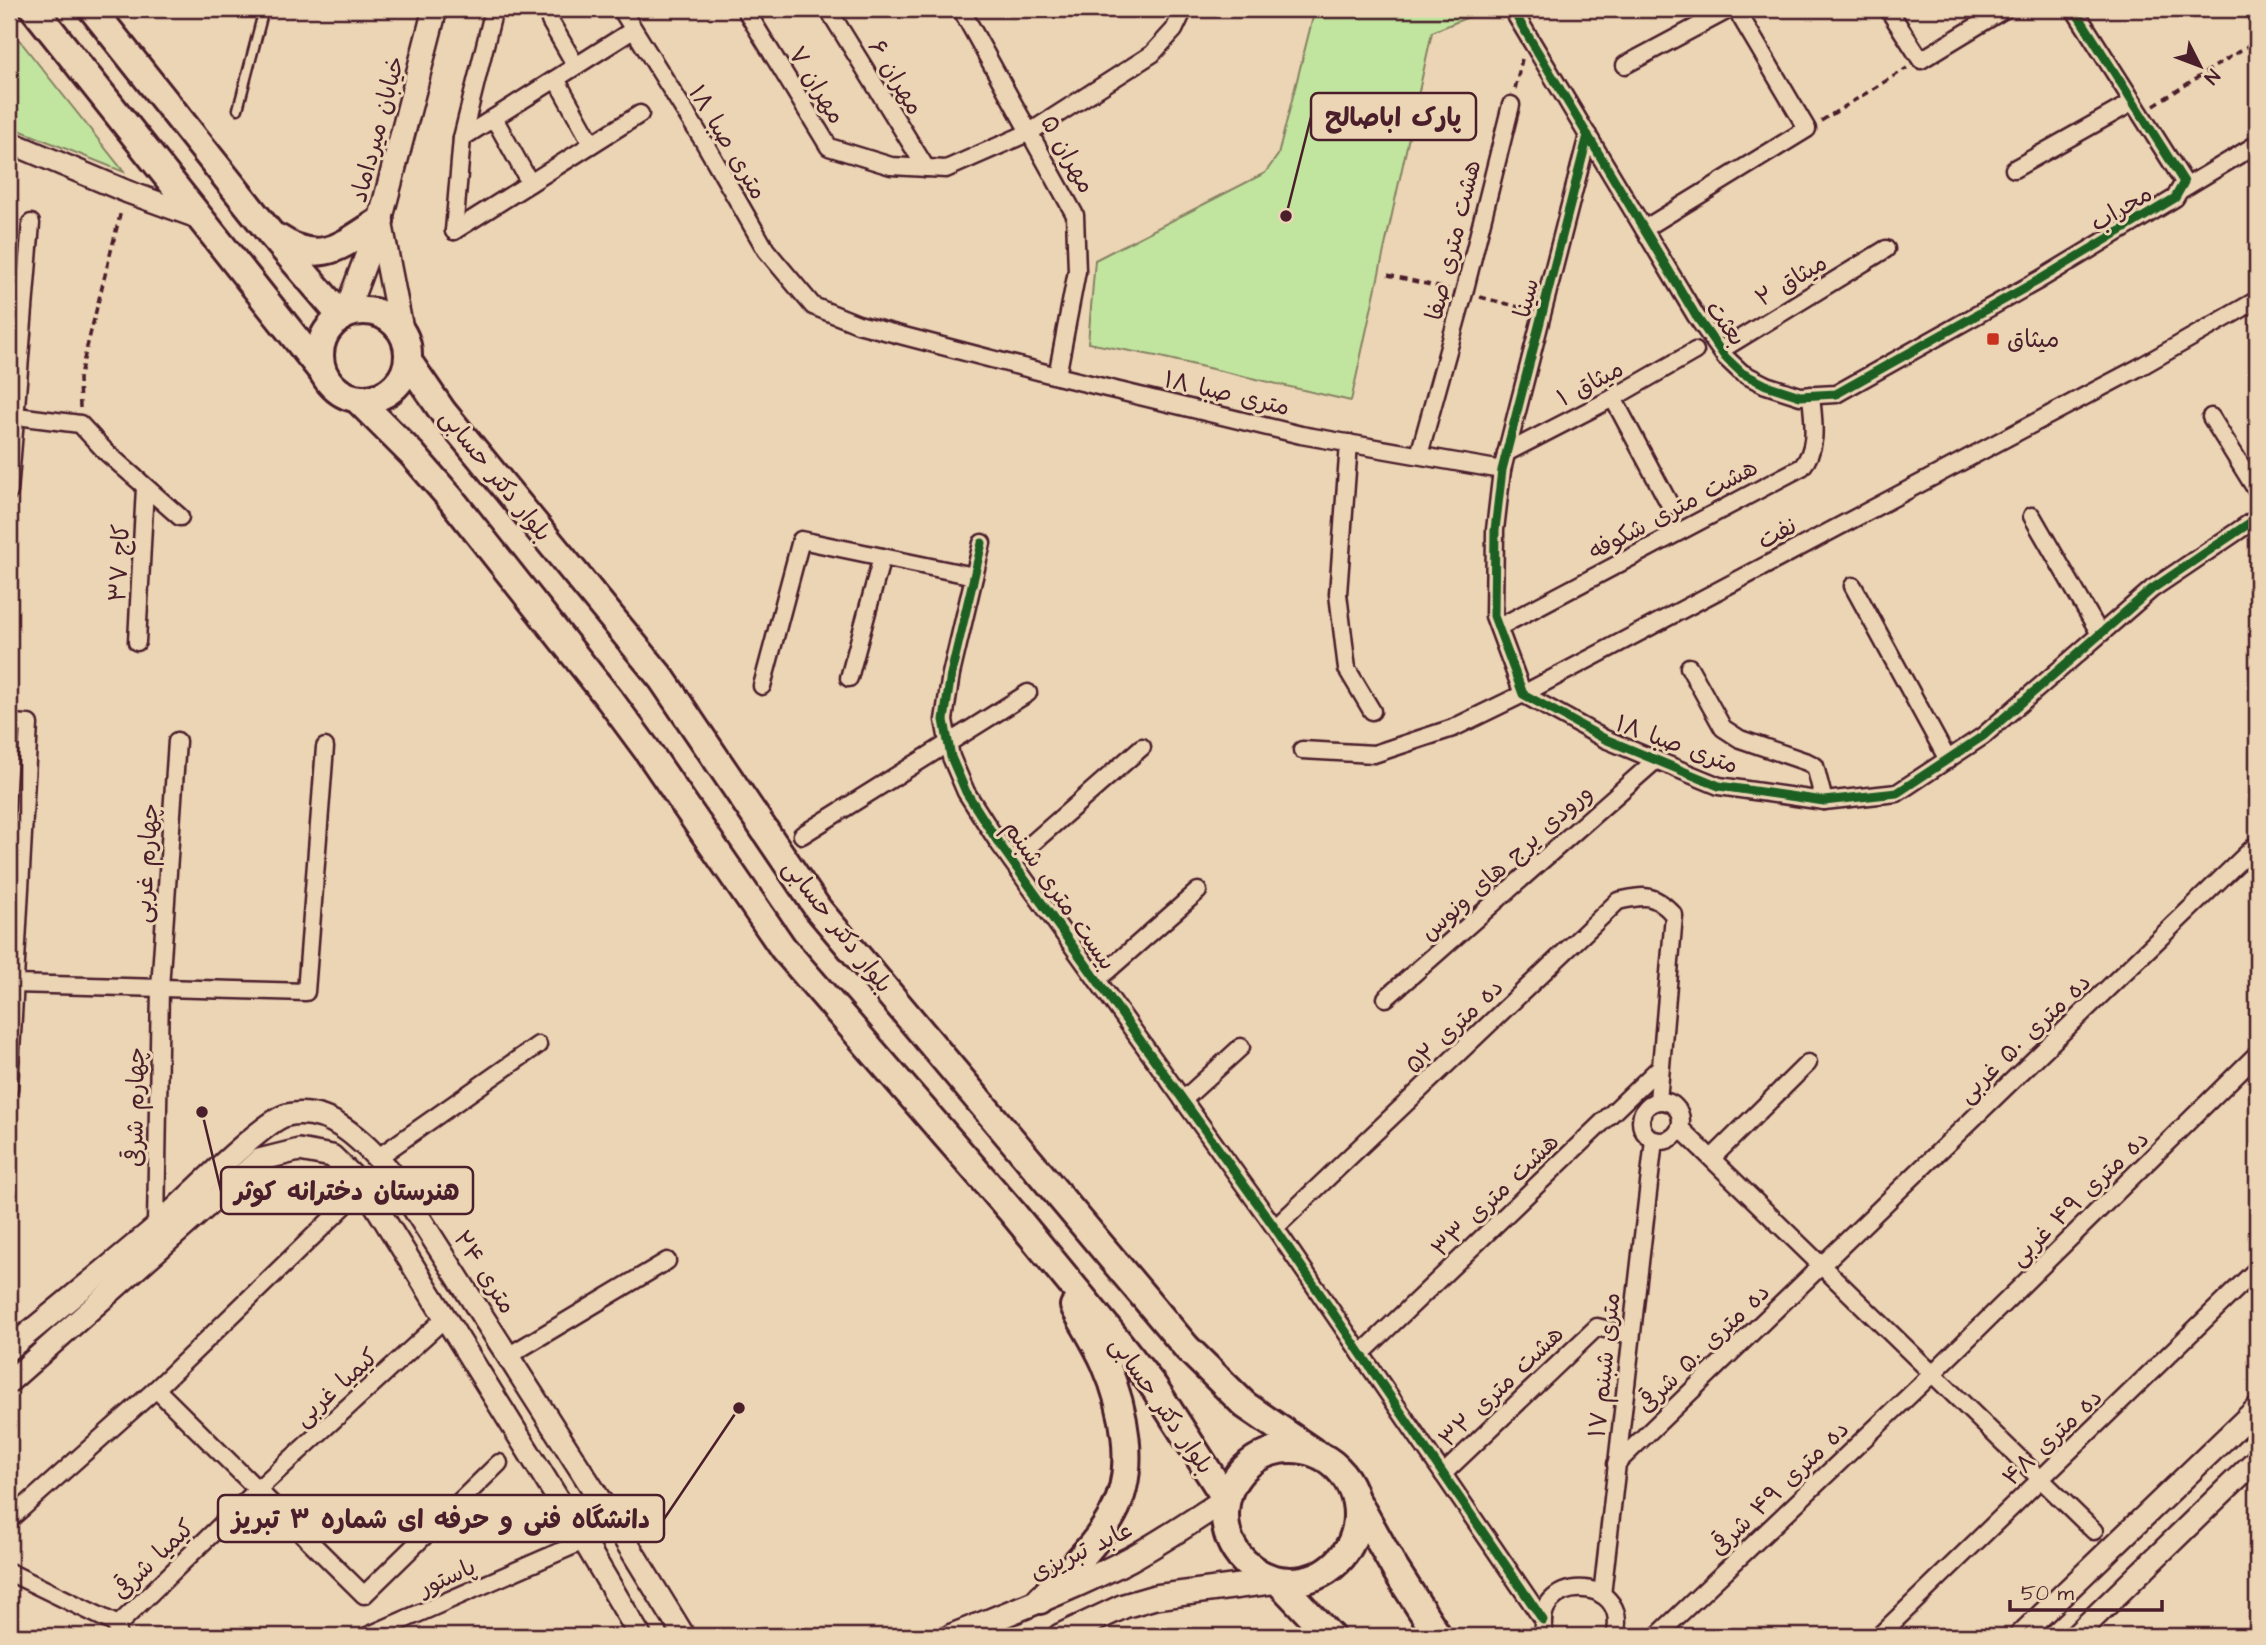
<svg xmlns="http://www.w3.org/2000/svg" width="2266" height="1645" font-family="'Architects Daughter','Playpen Sans Arabic',sans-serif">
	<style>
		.green { fill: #c1e59e; stroke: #868264; stroke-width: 2 }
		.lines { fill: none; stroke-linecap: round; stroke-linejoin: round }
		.service-casing { stroke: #4a1f2b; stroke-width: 13 }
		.minor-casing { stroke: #4a1f2b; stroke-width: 21 }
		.tertiary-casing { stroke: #4a1f2b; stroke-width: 26 }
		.secondary-casing { stroke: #4a1f2b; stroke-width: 28 }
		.primary-casing { stroke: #4a1f2b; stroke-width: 32 }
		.path { stroke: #4a1f2b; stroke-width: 3.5; stroke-dasharray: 7 5; stroke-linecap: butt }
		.service { stroke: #ecd5b5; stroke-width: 8 }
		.minor { stroke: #ecd5b5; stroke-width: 16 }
		.tertiary { stroke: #ecd5b5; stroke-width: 21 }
		.secondary { stroke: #ecd5b5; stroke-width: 23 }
		.primary { stroke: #ecd5b5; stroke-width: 26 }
		.cycleway-casing { stroke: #ecd5b5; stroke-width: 13 }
		.cycleway { stroke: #1b5e20; stroke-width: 9 }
		.poi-dot { fill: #c8321e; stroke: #ecd5b5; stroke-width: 2.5 }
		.labels { text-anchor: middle; stroke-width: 6; stroke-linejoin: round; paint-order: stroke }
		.street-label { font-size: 24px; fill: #4a1f2b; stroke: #ecd5b5 }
		.poi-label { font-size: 24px; fill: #4a1f2b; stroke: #ecd5b5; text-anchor: start }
		.leader { fill: none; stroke: #4a1f2b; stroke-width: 2.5 }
		.callout-dot { fill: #4a1f2b; stroke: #ecd5b5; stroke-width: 2.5 }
		.callout { fill: #ecd5b5; stroke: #4a1f2b; stroke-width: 2.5 }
		.callout-label { font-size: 26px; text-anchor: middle; font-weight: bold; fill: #4a1f2b }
	</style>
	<rect width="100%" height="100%" fill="#ecd5b5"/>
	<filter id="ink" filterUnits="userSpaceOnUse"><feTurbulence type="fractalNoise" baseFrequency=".0143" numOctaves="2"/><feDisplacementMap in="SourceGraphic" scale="14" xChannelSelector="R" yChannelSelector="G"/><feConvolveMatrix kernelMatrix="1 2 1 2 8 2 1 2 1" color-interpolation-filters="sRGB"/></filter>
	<g filter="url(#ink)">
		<g class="green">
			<polygon points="1315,9 1485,10 1432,32 1351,401 1156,356 1088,343 1095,260 1265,173 1278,155"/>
			<polygon points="9,27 124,172 9,126"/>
		</g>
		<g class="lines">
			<defs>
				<polyline id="service" points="238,109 264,9"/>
				<g id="minor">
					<polyline points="621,9 704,142 766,250 813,306 858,324 1057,376 1301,435 1502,470"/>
					<polyline points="745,9 829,147 891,166 946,169 1030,132 1152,54 1174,30 1184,9"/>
					<polyline points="828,9 926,168"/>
					<polyline points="961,9 1075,215 1077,271 1057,376"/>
					<polyline points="1512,9 1696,316 1725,357 1742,373 1766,385 1800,396 1836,394 2039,280 2175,198 2184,182 2074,9"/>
					<polyline points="1888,9 1921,60 2005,9"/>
					<polyline points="550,21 576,66"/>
					<polyline points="1625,65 1730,9"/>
					<polyline points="556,79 592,144"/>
					<polyline points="494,118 530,183"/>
					<polyline points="1588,135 1502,470 1495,530 1494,616 1523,694 1605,739 1719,786 1824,801 1897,793 1983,736 2152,589 2257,518"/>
					<polyline points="462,138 494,9"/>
					<polyline points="2014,169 2133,102"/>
					<polyline points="2179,191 2257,144"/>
					<polyline points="1644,229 1807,129 1736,9"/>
					<polyline points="454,231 462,138 633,30"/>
					<polyline points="454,231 640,114"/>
					<polyline points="1721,350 1886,249"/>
					<polyline points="1613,398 1670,505"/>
					<polyline points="9,415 80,424 106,452 180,517"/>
					<polyline points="2211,417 2257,491"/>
					<polyline points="1349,443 1338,594 1347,669 1372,711"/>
					<polyline points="1506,453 1613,398 1695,351"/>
					<polyline points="1419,455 1464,293 1511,105"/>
					<polyline points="9,492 31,223"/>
					<polyline points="2032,516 2100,634"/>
					<polyline points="982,543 951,674 944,720 951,757 966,792 998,842 1275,1228 1543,1620"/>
					<polyline points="1853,586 1948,760"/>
					<path d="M 1499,627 L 1802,467 C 1819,446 1813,421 1811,395"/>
					<polyline points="137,642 145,487"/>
					<polyline points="1689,667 1723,728 1740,739 1807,762 1815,766 1824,801"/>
					<polyline points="849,678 882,557"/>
					<polyline points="762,686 801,540 974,576"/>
					<polyline points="9,723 29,724 9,1089"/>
					<polyline points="1302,750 1374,754 1453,728 1523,694 2138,368 2257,300"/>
					<polyline points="802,835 1028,693"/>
					<polyline points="1012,861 1142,747"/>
					<polyline points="1097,980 1198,891"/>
					<polyline points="14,984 306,992 325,747"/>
					<polyline points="1386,998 1656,760"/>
					<polyline points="1183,1100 1241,1047"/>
					<circle cx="1661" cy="1121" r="20"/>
					<polyline points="1680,1128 2094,1531"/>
					<polyline points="377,1158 538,1045"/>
					<polyline points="1712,1158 1808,1063"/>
					<polyline points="156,1226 160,988 177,741"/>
					<path d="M 1275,1228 L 1618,901 C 1645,895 1654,893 1674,915 L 1658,1101"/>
					<polyline points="1361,1354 1659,1068"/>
					<polyline points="508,1356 667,1261"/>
					<polyline points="156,1389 364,1595 499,1463"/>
					<polyline points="1616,1464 2257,844"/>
					<polyline points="1443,1474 1597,1327 1630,1335"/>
					<polyline points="9,1520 156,1389 364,1187"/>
					<polyline points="9,1572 118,1625"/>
					<polyline points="1602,1595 1654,1140"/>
					<polyline points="117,1636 118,1625 258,1489 444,1319"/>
					<polyline points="367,1636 584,1541 614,1522"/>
					<path d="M 1545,1636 C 1527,1574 1632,1572 1615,1636"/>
					<polyline points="1657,1636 1932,1374 2257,1054"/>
					<polyline points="1879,1636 2257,1269"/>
				</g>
				<g id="tertiary">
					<polyline points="9,142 128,192 200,218"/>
					<path d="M 9,1349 C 58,1308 108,1268 157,1226 C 180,1205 264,1120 287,1115 C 330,1106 362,1141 389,1170 L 614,1522 L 684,1636"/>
					<polyline points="9,1382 259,1160 299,1150 332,1156 364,1187 584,1541 640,1636"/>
					<polyline points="2020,1636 2257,1408"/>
					<polyline points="2075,1636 2257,1459"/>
				</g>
				<g id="secondary">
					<polyline points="380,221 401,329"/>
					<polyline points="345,315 380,221 435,9"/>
					<path d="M 952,1636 C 1011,1612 1073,1589 1130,1559 C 1163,1541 1194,1520 1226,1499"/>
					<polyline points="1060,1636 1124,1606 1155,1597 1278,1581"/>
				</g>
				<g id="primary">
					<polyline points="34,9 324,374"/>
					<polyline points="92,9 270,233 342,317"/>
					<path d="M 278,238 C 321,267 342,245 380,221"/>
					<circle cx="364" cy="355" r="44"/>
					<polyline points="408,361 443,412 662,679 818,909 1187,1348 1245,1405 1312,1451"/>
					<polyline points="357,399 412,454 451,499 610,700 647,750 783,948 1012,1212 1109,1330 1154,1387 1226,1499"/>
					<circle cx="1291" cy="1515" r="66"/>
					<polyline points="1358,1503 1395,1569 1438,1636"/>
					<polyline points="1278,1581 1330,1636"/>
					<path d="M 1040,1600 C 1066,1573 1095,1547 1113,1514 C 1138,1469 1124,1407 1105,1363 C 1096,1343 1084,1325 1074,1306"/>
				</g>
			</defs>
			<use href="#service" class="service-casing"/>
			<use href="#minor" class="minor-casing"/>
			<use href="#tertiary" class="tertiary-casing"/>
			<use href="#secondary" class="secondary-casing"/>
			<use href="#primary" class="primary-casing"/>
			<g class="path">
				<polyline points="1515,89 1522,59"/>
				<polyline points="2154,105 2257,40"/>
				<polyline points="1821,121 1907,68"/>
				<polyline points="1388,275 1448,289"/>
				<polyline points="1480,297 1527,309"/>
				<polyline points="80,408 79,379 121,211"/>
			</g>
			<use href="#service" class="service"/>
			<use href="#minor" class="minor"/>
			<use href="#tertiary" class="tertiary"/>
			<use href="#secondary" class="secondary"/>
			<use href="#primary" class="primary"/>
			<defs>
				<g id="cycleway">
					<polyline points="1512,9 1696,316 1725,357 1742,373 1766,385 1800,396 1836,394 2039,280 2175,198 2184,182 2074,9"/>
					<polyline points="1588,135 1502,470 1495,530 1494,616 1523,694 1605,739 1719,786 1824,801 1897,793 1983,736 2152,589 2257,518"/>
					<polyline points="982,543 951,674 944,720 951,757 966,792 998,842 1275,1228 1543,1620"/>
				</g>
			</defs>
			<use href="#cycleway" class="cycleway-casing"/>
			<use href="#cycleway" class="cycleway"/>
		</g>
	</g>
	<rect class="poi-dot" x="1986" y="332" width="14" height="14" rx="3.5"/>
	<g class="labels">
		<g class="street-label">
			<text transform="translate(896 77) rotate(59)" y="8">مهران ۶</text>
			<text transform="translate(817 85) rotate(59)" y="8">مهران ۷</text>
			<text transform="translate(377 129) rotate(-75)" y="8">خیابان میرداماد</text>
			<text transform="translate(728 142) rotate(59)" y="8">متری صبا ۱۸</text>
			<text transform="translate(1068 154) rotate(61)" y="8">مهران ۵</text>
			<text transform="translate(2121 208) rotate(-31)" y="8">محراب</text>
			<text transform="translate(1453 240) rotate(-76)" y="8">هشت متری صفا</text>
			<text transform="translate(1791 280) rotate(-31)" y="8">میثاق ۲</text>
			<text transform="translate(1526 298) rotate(-76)" y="8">سینا</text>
			<text transform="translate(1726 323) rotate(54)" y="8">بعثت</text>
			<text transform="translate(1590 383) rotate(-28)" y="8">میثاق ۱</text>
			<text transform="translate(1227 393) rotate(13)" y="8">متری صبا ۱۸</text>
			<text transform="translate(496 475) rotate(51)" y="8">بلوار دکتر حسابی</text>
			<text transform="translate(1673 509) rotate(-28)" y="8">هشت متری شکوفه</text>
			<text transform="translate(1777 533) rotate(-28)" y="8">نفت</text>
			<text transform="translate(119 563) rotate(-87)" y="8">کاج ۳۷</text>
			<text transform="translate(1677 744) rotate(20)" y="8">متری صبا ۱۸</text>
			<text transform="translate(1506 862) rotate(-42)" y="8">ورودی یرج های ونوس</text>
			<text transform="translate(146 863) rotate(-86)" y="8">چهارم غربی</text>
			<text transform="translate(1060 895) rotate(55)" y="8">بیست متری شبنم</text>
			<text transform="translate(838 926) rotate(52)" y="8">بلوار دکتر حسابی</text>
			<text transform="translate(1454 1026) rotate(-44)" y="8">ده متری ۵۲</text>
			<text transform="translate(2024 1038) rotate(-44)" y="8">ده متری ۵۰ غربی</text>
			<text transform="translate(135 1107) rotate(-89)" y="8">چهارم شرقی</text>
			<text transform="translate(1495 1195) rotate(-44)" y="8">هشت متری ۳۳</text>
			<text transform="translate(2079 1198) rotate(-44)" y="8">ده متری ۴۹ غربی</text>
			<text transform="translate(485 1272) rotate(57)" y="8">۲۴ متری</text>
			<text transform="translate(1703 1348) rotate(-44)" y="8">ده متری ۵۰ شرقی</text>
			<text transform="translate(1604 1365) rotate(-84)" y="8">۱۷ متری شبنم</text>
			<text transform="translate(1501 1386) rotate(-44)" y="8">هشت متری ۳۲</text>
			<text transform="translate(336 1387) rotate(-42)" y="8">کیمیا غربی</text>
			<text transform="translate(1162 1405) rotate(55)" y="8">بلوار دکتر حسابی</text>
			<text transform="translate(2052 1437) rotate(-44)" y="8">ده متری ۴۸</text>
			<text transform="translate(1779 1488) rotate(-44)" y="8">ده متری ۴۹ شرقی</text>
			<text transform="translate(1081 1551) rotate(-25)" y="8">عابد تبریزی</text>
			<text transform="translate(153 1559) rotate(-44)" y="8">کیمیا شرقی</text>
			<text transform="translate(447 1577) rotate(-24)" y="8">پاستور</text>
		</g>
		<g class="poi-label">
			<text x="2007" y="347">میثاق</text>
		</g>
	</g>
	<path class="leader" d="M1286 216L1311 117M202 1112L221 1191M739 1408L664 1519"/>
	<g class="callout-dot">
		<circle cx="1286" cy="216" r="7"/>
		<circle cx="202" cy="1112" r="7"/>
		<circle cx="739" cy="1408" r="7"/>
	</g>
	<g class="callout">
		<rect x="1311" y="93" width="165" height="47" rx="7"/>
		<rect x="221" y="1167" width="252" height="47" rx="7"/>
		<rect x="218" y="1495" width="446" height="47" rx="7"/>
	</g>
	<g class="callout-label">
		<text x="1393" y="126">پارک اباصالح</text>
		<text x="347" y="1200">هنرستان دخترانه کوثر</text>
		<text x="441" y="1528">دانشگاه فنی و حرفه ای شماره ۳ تبریز</text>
	</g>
	<rect width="2266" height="1645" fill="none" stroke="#ecd5b5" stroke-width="35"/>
	<rect x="18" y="18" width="2231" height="1610" fill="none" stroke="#4a1f2b" stroke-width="2.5" filter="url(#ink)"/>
	<g transform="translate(2200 66) rotate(132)" stroke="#ecd5b5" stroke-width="5" paint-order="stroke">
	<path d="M0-5L12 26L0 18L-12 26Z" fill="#4a1f2b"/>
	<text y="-10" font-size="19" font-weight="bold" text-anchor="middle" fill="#4a1f2b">N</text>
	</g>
	<path d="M2010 1600v10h152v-10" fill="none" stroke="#4a1f2b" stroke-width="3.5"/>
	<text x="2021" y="1600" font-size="21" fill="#4a1f2b" stroke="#ecd5b5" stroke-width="5" paint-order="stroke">50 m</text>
</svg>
